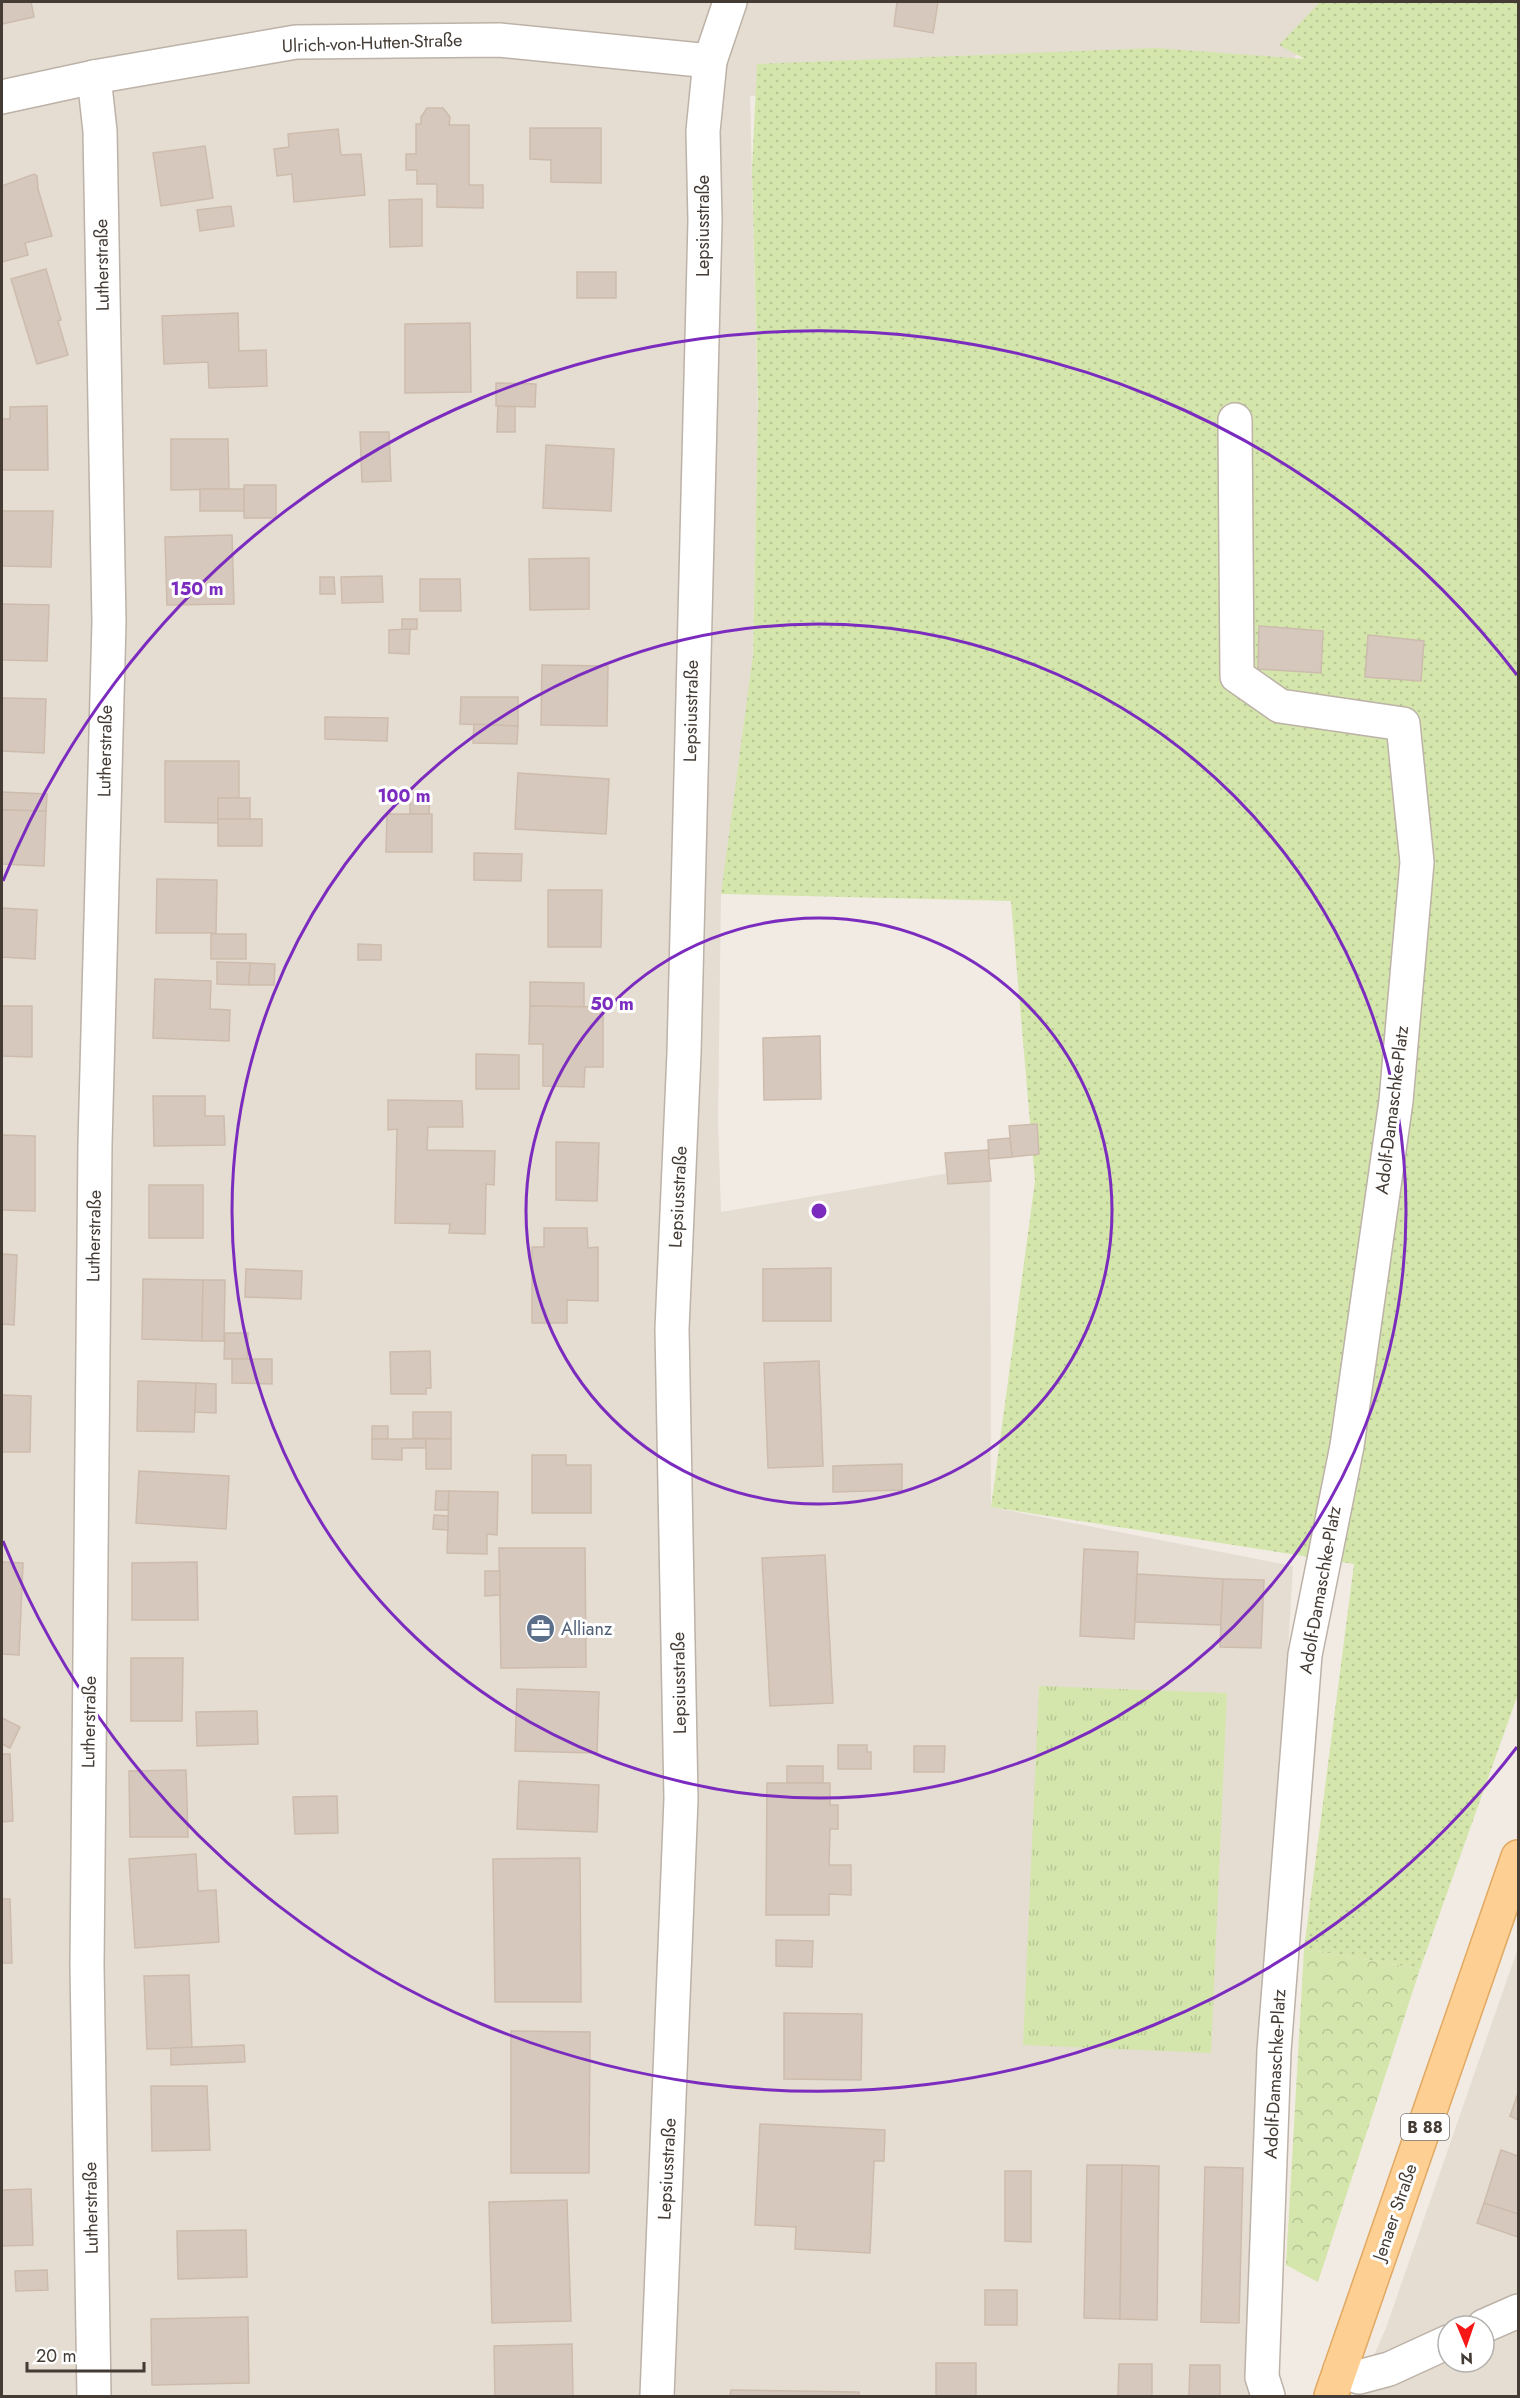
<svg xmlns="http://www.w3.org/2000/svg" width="1520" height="2398" font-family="Jost,sans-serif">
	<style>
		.residential { fill: #e5dcd2; fill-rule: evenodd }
		.grass { fill: url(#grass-dots) }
		.forest { fill: url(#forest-crowns) }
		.park { fill: url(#park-tufts) }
		.building { fill: #d6c8bc; stroke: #cdbcad; stroke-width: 1.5 }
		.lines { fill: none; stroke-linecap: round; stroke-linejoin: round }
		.street-casing { stroke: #bdb2a7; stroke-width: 36 }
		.primary-casing { stroke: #e1a962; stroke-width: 36 }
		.street { stroke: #fff; stroke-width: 33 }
		.primary { stroke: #fdcf92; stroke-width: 33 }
		.ring { fill: none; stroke: #7b2cbf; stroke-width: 3 }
		.labels { text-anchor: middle; stroke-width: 6; stroke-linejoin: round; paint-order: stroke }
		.shield { fill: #fff; stroke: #7b7671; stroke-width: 1.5 }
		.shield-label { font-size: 16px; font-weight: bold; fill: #433b34 }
		.street-label { font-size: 18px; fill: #433b34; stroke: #fff }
		.service-label { font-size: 18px; fill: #4e5e75; stroke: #fff; text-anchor: start }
		.centre { fill: #7b2cbf; stroke: #fff; stroke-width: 3 }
		.ring-label { font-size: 18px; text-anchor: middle; font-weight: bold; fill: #7b2cbf; stroke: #fff; stroke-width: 6; stroke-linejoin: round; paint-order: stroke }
	</style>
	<defs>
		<pattern id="grass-dots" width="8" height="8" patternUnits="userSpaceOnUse" patternTransform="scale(1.5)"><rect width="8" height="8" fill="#d4e6ac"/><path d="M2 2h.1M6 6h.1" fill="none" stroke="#b7c695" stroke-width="1.8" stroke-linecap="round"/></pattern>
		<pattern id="forest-crowns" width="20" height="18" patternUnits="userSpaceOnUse" patternTransform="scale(1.5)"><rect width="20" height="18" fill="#d4e6ac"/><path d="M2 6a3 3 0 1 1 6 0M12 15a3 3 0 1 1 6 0" fill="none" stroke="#b7c695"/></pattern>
		<pattern id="park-tufts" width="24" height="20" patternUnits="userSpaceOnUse" patternTransform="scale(1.5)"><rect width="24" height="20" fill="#d4e6ac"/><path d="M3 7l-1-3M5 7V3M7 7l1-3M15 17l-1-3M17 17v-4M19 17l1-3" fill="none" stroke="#b7c695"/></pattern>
	</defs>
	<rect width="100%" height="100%" fill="#f2ebe4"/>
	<g class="residential">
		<polygon points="2,2 1326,2 1283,77 750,96 758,422 749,812 721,894 718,1123 721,1212 990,1166 991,1507 1293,1566 1259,2137 1251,2396 2,2396"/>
		<path d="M 1518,1948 L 1518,2396 L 1356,2396 L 1386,2328 ZM 1448,2326 L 1484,2326 L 1484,2362 L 1448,2362 Z"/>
	</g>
	<polygon class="grass" points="1320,2 1518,2 1518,1694 1420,1969 1304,1949 1354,1564 991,1507 1035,1181 1011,901 721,894 753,655 758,406 752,170 757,64 1156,48 1305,59 1279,45"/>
	<polygon class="forest" points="1304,1949 1420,1969 1318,2282 1286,2265"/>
	<polygon class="park" points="1039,1686 1227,1693 1211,2053 1023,2045"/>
	<g class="building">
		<polygon points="2,2 31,2 34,17 2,24"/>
		<polygon points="897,2 938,2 933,33 894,26"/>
		<polygon points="427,108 443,108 450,117 449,125 469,125 469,185 483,185 483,208 437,207 437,184 417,184 417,170 406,170 406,154 416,154 416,124 421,124 421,117"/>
		<polygon points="530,128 601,128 601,183 551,182 551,160 530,159"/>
		<polygon points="338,129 341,155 361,154 365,195 294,202 292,174 277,176 274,149 289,147 288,134"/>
		<polygon points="205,146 213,198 161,206 153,153"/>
		<polygon points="34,174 37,176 38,189 52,236 25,243 28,255 2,262 2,186"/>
		<polygon points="422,199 422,246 390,247 389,200"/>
		<polygon points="231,206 234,226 200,231 197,210"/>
		<polygon points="46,269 61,320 58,321 68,355 37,364 11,279"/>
		<rect x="577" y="272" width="39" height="26"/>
		<polygon points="238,313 239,351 266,350 267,386 209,388 208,362 164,364 162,316"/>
		<polygon points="470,323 471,392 405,393 405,324"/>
		<polygon points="496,383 536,384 535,407 496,406"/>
		<polygon points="47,406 48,470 2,470 2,419 10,419 10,407"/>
		<polygon points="498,406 515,407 515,432 497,432"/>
		<polygon points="360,432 389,432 391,481 362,482"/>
		<polygon points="171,439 228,439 229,489 171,490"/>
		<polygon points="546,445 614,449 611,511 543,508"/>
		<rect x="244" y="485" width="32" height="33"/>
		<rect x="200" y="489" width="44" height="22"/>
		<polygon points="2,511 53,511 51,567 2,566"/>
		<polygon points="232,535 234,604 167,605 165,537"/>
		<polygon points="589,558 589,609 530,610 529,559"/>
		<polygon points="382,576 383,602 342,603 341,577"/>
		<polygon points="320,577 334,577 335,594 320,594"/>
		<polygon points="420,579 460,579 461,611 420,611"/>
		<polygon points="2,604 49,605 47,661 2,660"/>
		<polygon points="402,619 417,619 417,629 402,630"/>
		<polygon points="1259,626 1323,631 1321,673 1258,669"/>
		<polygon points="410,629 409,654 389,653 389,630"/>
		<polygon points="1368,635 1424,641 1421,681 1365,677"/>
		<polygon points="542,665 608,666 607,726 541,725"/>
		<polygon points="461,697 518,697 518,726 460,724"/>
		<polygon points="2,698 46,699 44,753 2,751"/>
		<polygon points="325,717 388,718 387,741 325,739"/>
		<polygon points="474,724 518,726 517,744 473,743"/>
		<polygon points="165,761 239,761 239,798 218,798 218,823 165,822"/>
		<polygon points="518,773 609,779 606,834 515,829"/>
		<polygon points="2,792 47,794 46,811 2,810"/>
		<polygon points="410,793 430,793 429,814 410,814"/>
		<rect x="218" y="798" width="32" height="21"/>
		<polygon points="2,810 46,811 44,866 2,864"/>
		<polygon points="387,814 432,814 432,852 386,852"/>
		<rect x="218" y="819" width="44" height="27"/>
		<polygon points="474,853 522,854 521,881 474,880"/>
		<polygon points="157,879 217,880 216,933 156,933"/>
		<polygon points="548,890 602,890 601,947 548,947"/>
		<polygon points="2,908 37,910 35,959 2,957"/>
		<rect x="211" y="934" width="35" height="25"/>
		<polygon points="358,944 381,945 381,960 358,960"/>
		<polygon points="217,962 250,963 249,985 217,984"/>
		<polygon points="250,963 275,964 274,985 249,985"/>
		<polygon points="155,979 211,981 210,1009 230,1010 229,1041 153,1038"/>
		<polygon points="530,982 584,983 584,1007 530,1006"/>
		<polygon points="2,1006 32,1006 32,1057 2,1056"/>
		<polygon points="530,1006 603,1007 603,1067 585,1067 584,1087 543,1086 543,1044 529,1044"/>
		<polygon points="820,1036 821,1099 764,1100 763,1038"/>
		<polygon points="476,1054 519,1055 519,1089 476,1089"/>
		<polygon points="153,1096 205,1096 205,1116 224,1116 225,1145 154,1146"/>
		<polygon points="388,1100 462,1101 463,1127 428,1127 427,1150 495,1151 494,1185 486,1184 485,1234 449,1233 450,1224 395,1223 397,1129 388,1130"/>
		<polygon points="1037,1124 1039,1154 1012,1157 1009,1126"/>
		<polygon points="2,1135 35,1136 35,1211 2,1210"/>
		<polygon points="1010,1138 1012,1157 989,1159 988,1140"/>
		<polygon points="556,1142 599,1143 597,1201 556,1200"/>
		<polygon points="988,1150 991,1181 948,1184 945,1153"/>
		<rect x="149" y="1185" width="54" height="53"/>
		<polygon points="544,1228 587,1228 588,1248 598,1247 598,1301 567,1300 567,1323 532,1323 532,1247 544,1247"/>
		<polygon points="2,1254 17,1255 14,1325 2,1324"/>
		<polygon points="831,1268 831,1321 763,1321 763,1269"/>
		<polygon points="246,1269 302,1271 301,1299 245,1297"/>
		<polygon points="143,1279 203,1280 202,1341 142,1339"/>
		<polygon points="203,1280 225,1280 224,1341 202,1341"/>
		<polygon points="225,1333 248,1333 247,1359 224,1359"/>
		<polygon points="430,1351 431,1388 426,1388 426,1394 391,1394 390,1352"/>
		<polygon points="232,1359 272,1359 272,1384 232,1383"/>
		<polygon points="819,1361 823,1466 768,1468 764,1363"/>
		<polygon points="138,1381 196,1383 194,1432 137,1431"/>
		<polygon points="196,1383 216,1384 216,1413 195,1412"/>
		<polygon points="2,1395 31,1396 30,1452 2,1452"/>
		<polygon points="413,1412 451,1412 451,1439 413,1438"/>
		<rect x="372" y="1426" width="16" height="13"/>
		<polygon points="372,1439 426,1439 426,1448 402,1448 402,1460 372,1459"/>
		<rect x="426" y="1439" width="25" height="30"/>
		<polygon points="532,1455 566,1455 566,1465 591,1465 591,1513 532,1513"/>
		<polygon points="902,1464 902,1490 833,1492 833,1466"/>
		<polygon points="139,1471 229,1476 226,1529 136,1523"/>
		<polygon points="436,1491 449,1491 448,1510 435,1510"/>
		<polygon points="449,1491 498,1492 497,1535 487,1534 487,1554 447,1553"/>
		<polygon points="434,1515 448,1516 448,1530 433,1529"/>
		<polygon points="499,1548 585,1548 586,1667 501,1668"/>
		<polygon points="1084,1549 1138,1552 1134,1639 1080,1636"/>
		<polygon points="825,1555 833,1703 770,1706 762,1558"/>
		<polygon points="2,1562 23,1563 19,1655 2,1654"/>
		<polygon points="197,1562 198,1620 132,1620 132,1563"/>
		<polygon points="485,1571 500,1571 500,1595 485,1596"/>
		<polygon points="1137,1574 1223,1579 1221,1625 1135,1622"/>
		<polygon points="1223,1579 1264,1580 1261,1648 1220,1647"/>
		<polygon points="131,1658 183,1658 182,1721 131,1721"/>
		<polygon points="517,1689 599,1692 597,1753 515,1751"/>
		<polygon points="257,1711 258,1744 197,1746 196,1712"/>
		<polygon points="2,1718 20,1727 10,1748 2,1744"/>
		<polygon points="838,1745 867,1745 867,1752 871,1752 871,1769 838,1769"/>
		<polygon points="914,1746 945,1746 944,1772 914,1772"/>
		<polygon points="2,1754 10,1754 13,1821 2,1822"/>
		<rect x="787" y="1766" width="36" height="17"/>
		<polygon points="186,1770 188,1837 130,1837 129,1771"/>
		<polygon points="519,1781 599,1785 597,1832 517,1829"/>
		<polygon points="767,1783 830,1783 830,1805 838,1805 838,1829 830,1829 829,1865 851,1865 851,1895 829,1894 829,1915 766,1915"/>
		<polygon points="337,1796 338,1833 295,1834 293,1797"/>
		<polygon points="196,1854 198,1891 216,1890 219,1942 135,1948 129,1859"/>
		<polygon points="580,1858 581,2002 495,2002 493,1859"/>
		<polygon points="2,1899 10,1899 12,1963 2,1963"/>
		<polygon points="776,1940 813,1941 812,1967 776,1966"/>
		<polygon points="189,1975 192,2048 147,2049 144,1976"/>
		<polygon points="784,2013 862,2014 861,2080 784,2079"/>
		<polygon points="511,2031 590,2032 589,2173 511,2173"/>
		<polygon points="244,2045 245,2062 171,2065 171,2048"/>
		<polygon points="151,2086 207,2086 210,2150 152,2151"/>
		<polygon points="1518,2093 1518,2120 1510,2116"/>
		<polygon points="760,2124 885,2130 884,2161 874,2161 870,2253 795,2249 796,2227 755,2225"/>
		<polygon points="1501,2150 1518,2156 1518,2214 1484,2203"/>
		<polygon points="1087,2165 1122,2165 1120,2319 1084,2318"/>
		<polygon points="1122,2165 1159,2166 1157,2320 1120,2319"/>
		<polygon points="1205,2167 1243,2168 1239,2323 1201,2322"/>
		<polygon points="1005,2171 1031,2171 1031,2242 1005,2241"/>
		<polygon points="31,2189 33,2245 2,2246 2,2190"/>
		<polygon points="567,2200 571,2321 492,2323 489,2202"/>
		<polygon points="1484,2203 1518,2214 1518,2237 1477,2223"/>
		<polygon points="246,2230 247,2277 178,2279 177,2231"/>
		<polygon points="47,2270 48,2290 16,2291 15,2271"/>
		<rect x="985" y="2290" width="32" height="35"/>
		<polygon points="248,2317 249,2383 152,2385 151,2319"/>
		<polygon points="572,2344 573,2396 495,2396 494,2346"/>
		<rect x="936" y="2363" width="40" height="33"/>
		<polygon points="1119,2364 1152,2364 1152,2396 1118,2396"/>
		<polygon points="1190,2365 1220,2365 1220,2396 1189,2396"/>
		<polygon points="731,2390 859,2392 859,2396 730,2396"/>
	</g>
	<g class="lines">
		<defs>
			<g id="street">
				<polyline points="2,97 94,77 296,42 499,40 710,61"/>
				<polyline points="1235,420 1237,676 1280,706 1403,724 1417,862 1396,1101 1347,1446 1305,1655 1274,2051 1262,2377 1268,2396"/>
				<polyline points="1484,2326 1518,2311"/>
				<polyline points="1340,2370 1359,2377 1389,2369 1448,2342"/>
				<polyline points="94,2396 87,1965 95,1144 109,622 100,131 94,77"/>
				<polyline points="657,2396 681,1799 672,1329 684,1053 705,221 703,131 710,61 730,2"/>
			</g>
			<polyline id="primary" points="1331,2396 1518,1857"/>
		</defs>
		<use href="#street" class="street-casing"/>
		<use href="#primary" class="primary-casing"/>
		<use href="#street" class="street"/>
		<use href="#primary" class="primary"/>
	</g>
	<g class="ring">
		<circle cx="819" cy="1211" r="293"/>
		<circle cx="819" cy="1211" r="587"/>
		<path d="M1517 1747A880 880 0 0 1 3 1541M3 881A880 880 0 0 1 1517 675"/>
	</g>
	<defs>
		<symbol id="office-disc" viewBox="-11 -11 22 22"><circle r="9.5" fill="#5c6f8a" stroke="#fff"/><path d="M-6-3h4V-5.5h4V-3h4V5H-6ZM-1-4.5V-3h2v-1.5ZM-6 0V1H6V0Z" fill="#fff"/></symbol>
	</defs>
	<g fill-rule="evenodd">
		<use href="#office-disc" x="524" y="1612" width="33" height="33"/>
	</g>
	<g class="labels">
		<rect class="shield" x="1401" y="2114" width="48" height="26" rx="4.5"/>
		<g class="shield-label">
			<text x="1425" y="2133">B 88</text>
		</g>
		<g class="street-label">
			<text transform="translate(372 43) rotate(-2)" y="6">Ulrich-von-Hutten-Straße</text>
			<text transform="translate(703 226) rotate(-90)" y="6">Lepsiusstraße</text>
			<text transform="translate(102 265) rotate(-91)" y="6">Lutherstraße</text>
			<text transform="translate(691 711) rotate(-89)" y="6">Lepsiusstraße</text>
			<text transform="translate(105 751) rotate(-89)" y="6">Lutherstraße</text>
			<text transform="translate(1392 1110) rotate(-83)" y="6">Adolf-Damaschke-Platz</text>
			<text transform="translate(678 1197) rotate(-87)" y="6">Lepsiusstraße</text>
			<text transform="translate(94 1236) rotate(-89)" y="6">Lutherstraße</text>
			<text transform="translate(1320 1590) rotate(-80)" y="6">Adolf-Damaschke-Platz</text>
			<text transform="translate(679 1683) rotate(-91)" y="6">Lepsiusstraße</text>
			<text transform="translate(89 1722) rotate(-89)" y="6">Lutherstraße</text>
			<text transform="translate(1275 2074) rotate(-87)" y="6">Adolf-Damaschke-Platz</text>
			<text transform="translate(667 2169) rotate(-87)" y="6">Lepsiusstraße</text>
			<text transform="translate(91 2208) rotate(-91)" y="6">Lutherstraße</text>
			<text transform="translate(1395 2212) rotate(-71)" y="6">Jenaer Straße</text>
		</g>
		<g class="service-label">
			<text x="561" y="1635">Allianz</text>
		</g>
	</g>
	<circle cx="819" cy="1211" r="9" class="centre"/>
	<g class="ring-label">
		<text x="197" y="595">150 m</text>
		<text x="404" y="802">100 m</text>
		<text x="612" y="1010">50 m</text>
	</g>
	<rect width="1520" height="2398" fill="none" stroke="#433b34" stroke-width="6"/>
	<g transform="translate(1466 2344) rotate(178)"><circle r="28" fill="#ffffff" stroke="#b4b1ae" stroke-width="1.5"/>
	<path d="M0-4.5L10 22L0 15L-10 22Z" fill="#f71716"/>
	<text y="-9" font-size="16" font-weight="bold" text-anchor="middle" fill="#433b34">N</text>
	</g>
	<path d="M27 2362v9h117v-9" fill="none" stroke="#433b34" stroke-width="3"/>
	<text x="36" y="2362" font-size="18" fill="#433b34" stroke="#ffffff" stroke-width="4.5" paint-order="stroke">20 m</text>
</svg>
